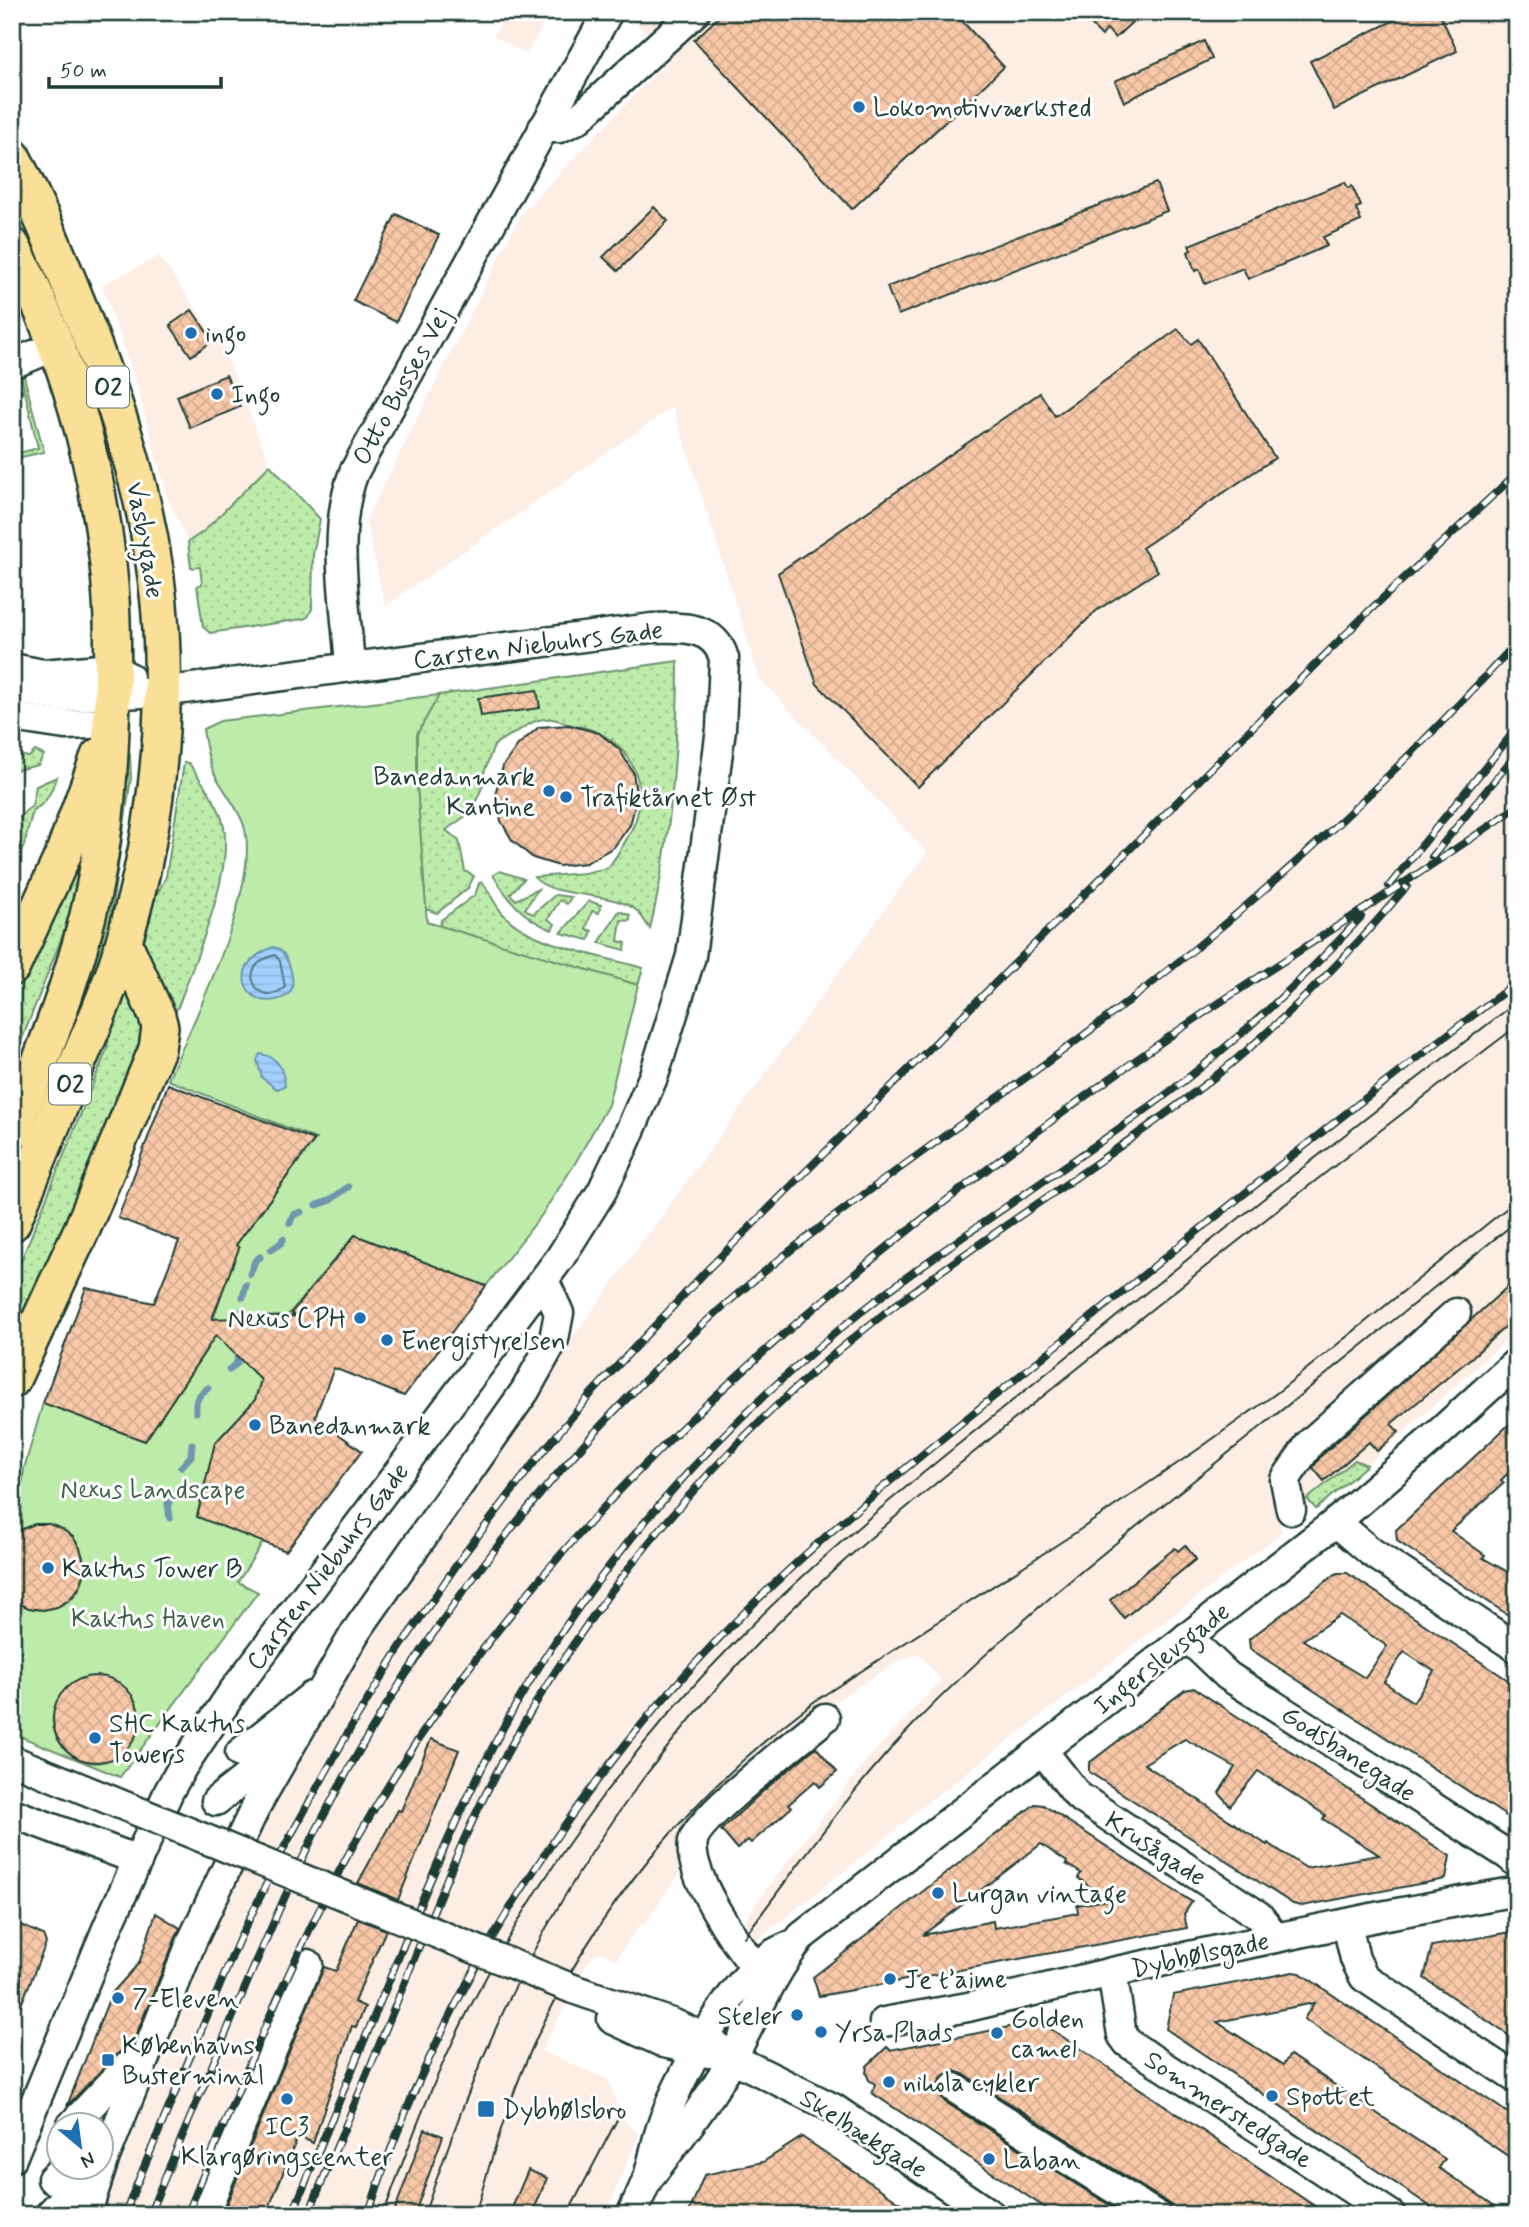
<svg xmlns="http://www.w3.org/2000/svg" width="1529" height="2227" font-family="Mynerve,sans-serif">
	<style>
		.built { fill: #fdeee5 }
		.grass { fill: url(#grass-dots); stroke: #6e946f; stroke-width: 2 }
		.green { fill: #bcebaa; stroke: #6e946f; stroke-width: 2; fill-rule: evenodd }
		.water { fill: url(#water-rules); stroke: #6e96ae; stroke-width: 2 }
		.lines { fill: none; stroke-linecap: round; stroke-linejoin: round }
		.shore { stroke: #547885; stroke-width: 2 }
		.stream { stroke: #6e96ae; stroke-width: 7 }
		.building { fill: url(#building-cross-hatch); stroke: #1f3d34; stroke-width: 2; fill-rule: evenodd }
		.minor-casing { stroke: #1f3d34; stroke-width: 33 }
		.major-casing { stroke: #1f3d34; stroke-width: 40 }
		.minor { stroke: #fff; stroke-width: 28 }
		.major { stroke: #fadf96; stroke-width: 35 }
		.tram { stroke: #1f3d34; stroke-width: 2 }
		.rail-casing { stroke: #1f3d34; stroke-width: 8 }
		.rail { stroke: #fff; stroke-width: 5; stroke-dasharray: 16; stroke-linecap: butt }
		.minor-bridge-casing { stroke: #1f3d34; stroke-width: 33; stroke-linecap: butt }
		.minor-bridge { stroke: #fff; stroke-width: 28 }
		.poi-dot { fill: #1f6fb2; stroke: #fff; stroke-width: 2.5 }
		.labels { text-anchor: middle; stroke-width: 6; stroke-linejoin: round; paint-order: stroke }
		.shield { fill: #fff; stroke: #627771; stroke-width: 2 }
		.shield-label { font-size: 24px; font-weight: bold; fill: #1f3d34 }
		.poi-label { font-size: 26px; fill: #1f3d34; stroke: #fff; text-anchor: start }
		.street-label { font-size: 26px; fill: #1f3d34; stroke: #fff }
		.park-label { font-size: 26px; fill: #3e604c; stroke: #fff }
	</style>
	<defs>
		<pattern id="grass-dots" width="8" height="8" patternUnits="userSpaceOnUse" patternTransform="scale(1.75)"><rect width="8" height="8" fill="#bcebaa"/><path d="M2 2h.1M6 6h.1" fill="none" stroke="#a1ca93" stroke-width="1.8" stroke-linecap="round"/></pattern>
		<pattern id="water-rules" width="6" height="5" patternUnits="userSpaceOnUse" patternTransform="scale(1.75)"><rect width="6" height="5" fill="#a3d1ff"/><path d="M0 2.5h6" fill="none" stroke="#8cb4db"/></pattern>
		<pattern id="building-cross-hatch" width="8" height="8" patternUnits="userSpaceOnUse" patternTransform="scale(1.75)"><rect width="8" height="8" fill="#f8c8a8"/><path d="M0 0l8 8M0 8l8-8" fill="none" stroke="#d4ad91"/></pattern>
	</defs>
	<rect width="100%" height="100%" fill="#fff"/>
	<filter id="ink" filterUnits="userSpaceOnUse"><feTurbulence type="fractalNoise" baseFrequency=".0143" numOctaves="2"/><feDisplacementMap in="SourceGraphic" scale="14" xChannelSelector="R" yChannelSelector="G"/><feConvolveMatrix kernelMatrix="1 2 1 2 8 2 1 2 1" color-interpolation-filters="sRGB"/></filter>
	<g filter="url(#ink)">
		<g class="built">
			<polygon points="507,12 550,12 527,54 494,36"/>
			<polygon points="624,12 1517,12 1517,1331 1367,1465 1355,1460 1279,1520 1282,1532 918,1810 907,1821 752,1944 737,1931 768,1887 872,1754 941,1680 919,1654 901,1660 813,1715 684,1866 645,1924 642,1922 616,1960 600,1952 588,1962 541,2051 609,2080 619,2112 627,2124 639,2134 605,2215 102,2215 196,1968 280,1792 377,1625 568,1344 927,852 760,679 673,407 385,606 366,520 521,214 671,57"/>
			<polygon points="159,256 223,347 270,465 204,531 188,542 167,496 136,383 102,285"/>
		</g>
		<g class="grass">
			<polygon points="12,331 44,452 17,458 12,437 15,437 19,453 38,448 25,392 12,395 12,392 24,389 14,350 12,350"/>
			<polygon points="270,465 320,519 313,555 312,609 308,617 303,619 210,633 203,627 197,586 202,584 200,567 191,568 188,542 204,531"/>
			<path d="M 678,661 C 678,752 671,841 650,929 C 646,923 642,916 637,911 C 614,890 552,900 534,877 L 584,873 L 608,868 C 618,854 628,839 635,822 C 652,774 620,731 572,725 C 566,724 563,722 557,720 C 539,715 528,725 513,734 C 507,737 499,740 495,745 C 490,753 487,766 483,775 L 485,781 L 471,812 L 446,830 L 459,841 L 465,871 L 474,876 L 468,888 L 437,913 L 426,909 L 417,787 L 417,734 L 439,695 Z"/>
			<polygon points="127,748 130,754 131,778 106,948 12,1185 12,1167 59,1053"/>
			<polygon points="35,751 44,755 38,765 12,771 12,754 29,757"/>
			<path d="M 184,763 L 189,763 C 200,780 216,799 222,819 C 237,867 195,959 178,1007 L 169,1023 L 142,961 L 141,924 L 166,877 Z"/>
			<path d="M 57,777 C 51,791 47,804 33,810 L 24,846 L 16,859 L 20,863 L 17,871 L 12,868 C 12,844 9,821 32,806 L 36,786 Z"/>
			<polygon points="79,869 67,924 12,1065 12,992 33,944 75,872"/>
			<path d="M 500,871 L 524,879 L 510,894 L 516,900 L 538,889 L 525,909 L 533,914 L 555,895 L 571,897 L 567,904 L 560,900 L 548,919 L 555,924 L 552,930 C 523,918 509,901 493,875 Z"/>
			<path d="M 483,882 C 489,892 495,905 503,914 C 529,944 604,957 643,968 L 638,985 L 440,926 L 441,920 L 475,895 L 479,883 Z"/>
			<polygon points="589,901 601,905 599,913 592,911 586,929 592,931 589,940 561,933"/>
			<polygon points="619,911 630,915 630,921 621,920 618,941 626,943 625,950 599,943"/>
			<polygon points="125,986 147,1037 12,1347 12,1283 107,1049 110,1027"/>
			<polygon points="1355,1460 1367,1465 1316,1509 1307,1499"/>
		</g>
		<path class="green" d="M 439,695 L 417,734 L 417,787 L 427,922 L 638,985 L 608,1105 L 574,1165 L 541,1216 L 486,1286 L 355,1235 L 287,1316 L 272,1341 L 255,1400 L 215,1443 L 197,1516 L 263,1542 L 238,1582 L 258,1592 L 120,1777 L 12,1733 L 12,1598 C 22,1607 35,1611 48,1609 C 117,1597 77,1490 12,1536 L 12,1505 L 23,1480 L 24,1469 L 43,1403 L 145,1441 L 207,1349 L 209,1334 L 237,1243 L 316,1139 L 168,1080 C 193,1022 262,885 244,826 C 239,809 224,791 215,775 C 208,761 205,744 203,729 L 220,721 ZM 89,1677 C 123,1677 149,1701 135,1736 C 131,1745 125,1751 117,1756 C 68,1787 16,1702 89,1677 Z"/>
		<g class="water">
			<path d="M 273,947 C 287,949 294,975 292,988 C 289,1000 268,1003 259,999 C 252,996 247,989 245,983 C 241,964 257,954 273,947 Z"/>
			<path d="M 260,1054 C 278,1056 283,1069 285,1086 L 277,1089 L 262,1078 L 257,1060 Z"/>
		</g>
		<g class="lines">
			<path class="shore" d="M 275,955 L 280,961 L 285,987 C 259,1011 232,966 275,955 Z"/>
			<g class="stream">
				<polyline points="317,1205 329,1201 348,1187"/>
				<polyline points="290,1223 293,1215 301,1212"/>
				<polyline points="271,1250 281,1243 283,1239"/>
				<polyline points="250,1274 255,1261 260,1257"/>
				<polyline points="243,1297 246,1285"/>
				<polyline points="238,1328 241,1312"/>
				<polyline points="229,1370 237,1363 238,1350"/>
				<path d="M 196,1412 C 195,1399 198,1395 208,1388"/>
				<polyline points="181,1467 191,1456 192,1444"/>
				<polyline points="170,1518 168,1504 173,1493"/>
			</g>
		</g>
		<g class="building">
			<polygon points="724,12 954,12 1004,67 852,209 694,40"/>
			<polygon points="1078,12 1143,12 1115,38 1107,29 1102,36"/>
			<polygon points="1411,12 1439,12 1457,51 1334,110 1310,61"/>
			<polygon points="1204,41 1212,59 1124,102 1115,81"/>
			<polygon points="1345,182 1348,188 1352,186 1361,206 1356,208 1361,221 1323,237 1327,246 1248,279 1243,268 1205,284 1199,269 1195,271 1188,252 1191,250 1189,245"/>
			<polygon points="1156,183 1167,211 898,315 887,287"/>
			<polygon points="654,207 668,221 618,271 603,257"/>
			<polygon points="396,214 439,235 396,322 353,301"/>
			<polygon points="192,310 213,341 191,356 170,325"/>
			<polygon points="1178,329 1191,344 1198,339 1275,458 1142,548 1158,571 1096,611 918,787 817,684 778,573 1040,393 1055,416"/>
			<polygon points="226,375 240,407 190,428 177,396"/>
			<polygon points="537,690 540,708 481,716 478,698"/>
			<polygon points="569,725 599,733 619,749 633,772 637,799 630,825 614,847 586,863 559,866 533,858 512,840 501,821 496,791 503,766 518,745 539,727"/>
			<polygon points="168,1084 314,1140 236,1245 239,1248 212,1319 295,1316 291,1313 355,1235 486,1286 404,1396 334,1368 315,1417 362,1451 286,1551 197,1517 215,1443 255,1400 261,1380 216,1335 145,1441 43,1403 86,1288 154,1303 179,1241 118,1218"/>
			<polygon points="1517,1278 1517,1316 1471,1358 1391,1424 1399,1432 1377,1451 1369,1442 1324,1481 1313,1468 1321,1456"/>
			<polygon points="1517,1417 1517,1465 1501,1480 1504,1483 1451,1531 1485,1555 1483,1558 1517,1577 1517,1621 1397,1541 1396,1530"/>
			<polygon points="35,1524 49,1524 62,1529 73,1537 80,1548 84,1562 84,1575 79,1588 70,1599 57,1607 43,1610 29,1608 12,1600 12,1536 22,1529"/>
			<polygon points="1185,1545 1196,1559 1124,1618 1110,1600 1175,1548 1178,1551"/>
			<path d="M 1337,1573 L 1347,1573 L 1517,1686 L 1517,1823 L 1250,1649 L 1249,1639 ZM 1340,1615 L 1387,1646 L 1365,1678 L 1303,1640 ZM 1404,1652 L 1434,1671 L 1413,1702 L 1384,1682 Z"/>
			<circle cx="96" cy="1719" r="43"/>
			<path d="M 1194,1688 L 1450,1856 L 1446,1879 L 1302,1906 L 1293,1904 L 1089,1772 L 1089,1763 L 1185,1690 ZM 1185,1739 L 1235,1767 L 1219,1793 L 1230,1806 L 1258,1771 L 1325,1815 L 1323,1819 L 1379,1855 L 1306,1868 L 1268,1843 L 1267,1845 L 1144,1764 Z"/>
			<polygon points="431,1739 459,1750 398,1900 358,1883 398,1810 401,1811"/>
			<polygon points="816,1747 837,1772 820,1787 815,1781 789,1804 792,1807 751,1843 748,1840 737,1849 721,1830 763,1791"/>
			<path d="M 1035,1804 L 1043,1805 L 1192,1902 L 1184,1914 L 1187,1928 L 819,1996 L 813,1977 ZM 1041,1844 L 1067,1862 L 1066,1864 L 1081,1873 L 1078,1878 L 1108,1900 L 1077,1905 L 1078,1913 L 994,1928 L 993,1921 L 923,1935 Z"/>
			<polygon points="156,1913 180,1928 132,2045 117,2054 67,2106 111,1994 139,1963"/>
			<polygon points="358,1919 386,1930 354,2002 365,2007 356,2027 352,2026 313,2143 298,2136 266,2215 222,2215 324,1967 336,1971"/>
			<polygon points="12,1921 43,1935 46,1943 13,2025"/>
			<polygon points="1517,1931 1517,2041 1424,1978 1432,1946"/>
			<polygon points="1293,1972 1300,1973 1517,2119 1517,2162 1304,2019 1314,2003 1217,2022 1283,2065 1290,2055 1445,2159 1439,2168 1508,2215 1443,2215 1166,2029 1173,1995"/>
			<polygon points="1030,2023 1041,2024 1051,2029 1328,2215 1183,2215 1165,2201 963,2074 954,2071 946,2074 940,2080 937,2088 940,2096 945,2102 1119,2211 1117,2215 1056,2215 872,2093 875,2084 869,2080 866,2073 867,2066 887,2047 890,2050"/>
			<polygon points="425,2129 443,2136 414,2215 393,2215"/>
			<polygon points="802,2137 919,2215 688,2215 704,2175 763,2162"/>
			<polygon points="528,2170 547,2178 532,2215 509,2215"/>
		</g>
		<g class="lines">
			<defs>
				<g id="minor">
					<polyline points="543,128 559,128 578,119 695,12"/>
					<polyline points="12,364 56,346"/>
					<path d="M 350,666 C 346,604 331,531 354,472 L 608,12"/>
					<polyline points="12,668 43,674 111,668 129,677"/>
					<path d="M 12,689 L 64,697 L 161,692 L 652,628 C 681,627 714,625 724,658 L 721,729 L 691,956 L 654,1075 L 624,1145 L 602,1191 L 560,1258 L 232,1693 L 183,1766 L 169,1791 L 108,1926 L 12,2158"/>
					<polyline points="12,717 65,725 111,723"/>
					<polyline points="1291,1510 1285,1480 1310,1443 1456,1313"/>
					<polyline points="1336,1522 1371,1552 1517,1648"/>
					<polyline points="1187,1637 1228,1676 1508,1855 1517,1863"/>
					<polyline points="1043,1751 1078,1796 1259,1916 1276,1938"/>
					<polyline points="240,1753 312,1696"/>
					<polyline points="216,1801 281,1750"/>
					<polyline points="12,1813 138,1860"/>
					<polyline points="1347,1924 1355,1959 1364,1977 1517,2079"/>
					<path d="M 756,1967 C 735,1944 687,1873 693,1841 C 698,1817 801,1739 825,1718"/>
					<polyline points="1112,1972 1122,2035 1128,2043 1391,2215"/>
					<polyline points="573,1989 672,2023 706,2038 732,2058 833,2108 991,2215"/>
					<polyline points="612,2019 664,2043 709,2053"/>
					<polyline points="884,2022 968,2007 1112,1972 1381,1916 1517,1891"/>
					<polyline points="954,2088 1156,2215"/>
					<polyline points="71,2126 129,2065 145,2057"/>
					<polyline points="52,2179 63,2168"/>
					<path d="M 647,2180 C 678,2140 709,2101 733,2057 C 755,2015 773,1973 802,1936 L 1336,1522 L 1439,1433 L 1517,1362"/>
					<polyline points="49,2215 93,2168"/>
					<polyline points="86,2215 105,2157 192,1941 257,1804 355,1633 525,1391 554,1339 559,1313 544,1280"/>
					<polyline points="204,2215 308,1964"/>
					<path d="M 631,2215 C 637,2203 642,2192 647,2180 C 653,2163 655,2145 661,2128 C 675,2084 731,1981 770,1956 C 775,1952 783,1949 789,1946"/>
				</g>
				<g id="major">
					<path d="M 12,156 C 37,204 58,255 78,305 C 119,409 155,518 161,630 C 167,736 154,840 124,941 C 112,983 95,1022 78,1062 C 56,1116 34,1170 12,1223"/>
					<path d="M 12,246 C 66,350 100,469 110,585 C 114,633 113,681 111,728 C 109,788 104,848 90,907 C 72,984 42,1058 12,1132"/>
					<polyline points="12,967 63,855 99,756"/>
					<polyline points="12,1380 83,1227 157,1049 160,1027 157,1016 124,943"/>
				</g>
			</defs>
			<use href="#minor" class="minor-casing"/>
			<use href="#major" class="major-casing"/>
			<use href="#minor" class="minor"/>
			<use href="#major" class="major"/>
			<g class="tram">
				<path d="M 744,1937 C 799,1865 850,1790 913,1725 C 1009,1626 1119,1540 1227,1454 C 1324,1377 1420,1298 1517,1221"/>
				<path d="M 383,2215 C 408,2148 432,2082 464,2019 C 534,1881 627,1751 736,1641 C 837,1538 952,1450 1064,1359 C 1213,1238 1364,1118 1517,1002"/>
				<path d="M 424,2215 C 445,2155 466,2095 492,2037 C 531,1947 584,1859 642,1780 C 687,1721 735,1664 789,1612 C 870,1534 960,1464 1047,1393 C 1202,1268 1359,1146 1517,1026"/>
				<path d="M 475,2215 C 491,2159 508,2102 532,2048 C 594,1909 693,1792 815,1701 L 1072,1535 L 1200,1448 L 1278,1392 L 1517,1200"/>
				<polyline points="567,2215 619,2116"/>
			</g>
			<defs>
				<g id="rail">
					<polyline points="1432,857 1517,753"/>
					<polyline points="1389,886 1517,728"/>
					<polyline points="124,2215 238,1942 285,1846 351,1727 399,1649 464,1554 536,1460 591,1394 708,1269 1368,612 1517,473"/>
					<path d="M 149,2215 C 184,2133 218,2051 253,1969 C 275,1920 295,1871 320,1823 C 412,1643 538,1480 685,1341 C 813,1221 961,1128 1100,1023 C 1252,909 1390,782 1517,642"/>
					<path d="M 187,2215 C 246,2071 303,1924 385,1791 C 525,1564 712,1386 920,1221 C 1011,1150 1105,1080 1201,1015 C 1306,945 1414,879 1517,807"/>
					<path d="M 292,2215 C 324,2137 356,2060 388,1983 C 426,1889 464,1796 514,1708 C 597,1564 712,1434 840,1329 C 942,1245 1056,1176 1163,1097 C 1235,1043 1300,983 1361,917"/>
					<path d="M 308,2215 C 339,2141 370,2068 400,1994 C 433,1911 465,1829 508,1751 C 589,1604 699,1470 826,1361 C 947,1257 1086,1177 1212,1079 C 1284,1022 1348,956 1407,886"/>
					<path d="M 368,2215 C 438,1996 570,1789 731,1626 C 828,1527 937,1443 1044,1356 C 1200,1228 1356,1103 1517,982"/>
				</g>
			</defs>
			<use href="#rail" class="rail-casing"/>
			<use href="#rail" class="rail"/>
			<defs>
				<polyline id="minor-bridge" points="12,1760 573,1989"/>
			</defs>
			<use href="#minor-bridge" class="minor-bridge-casing"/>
			<use href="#minor-bridge" class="minor-bridge"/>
		</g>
	</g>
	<g class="poi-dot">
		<circle cx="859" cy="107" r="7"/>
		<circle cx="191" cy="333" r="7"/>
		<circle cx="217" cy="394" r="7"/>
		<circle cx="549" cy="791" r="7"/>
		<circle cx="566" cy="797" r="7"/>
		<circle cx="360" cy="1318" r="7"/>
		<circle cx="387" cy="1340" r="7"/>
		<circle cx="255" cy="1425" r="7"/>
		<circle cx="48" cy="1568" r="7"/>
		<circle cx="95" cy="1738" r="7"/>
		<circle cx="938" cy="1893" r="7"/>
		<circle cx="890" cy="1979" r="7"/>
		<circle cx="118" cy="1998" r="7"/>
		<circle cx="797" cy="2015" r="7"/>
		<circle cx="821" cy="2032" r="7"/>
		<circle cx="997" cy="2033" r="7"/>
		<rect x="101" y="2053" width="14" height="14" rx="3.5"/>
		<circle cx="889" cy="2082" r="7"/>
		<circle cx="1272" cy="2096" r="7"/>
		<circle cx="287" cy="2099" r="7"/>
		<rect x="477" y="2100" width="18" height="18" rx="3.5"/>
		<circle cx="989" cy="2159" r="7"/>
	</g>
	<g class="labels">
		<g class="shield">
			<rect x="87" y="366.5" width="42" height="41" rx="5"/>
			<rect x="49" y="1063.5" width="42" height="41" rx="5"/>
		</g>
		<g class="shield-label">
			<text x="108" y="395">O2</text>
			<text x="70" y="1092">O2</text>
		</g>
		<g class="poi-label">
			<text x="873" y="116">Lokomotivværksted</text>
			<text x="205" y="342">ingo</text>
			<text x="231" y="403">Ingo</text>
			<text x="535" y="785" text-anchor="end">Banedanmark<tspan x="535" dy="30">Kantine</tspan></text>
			<text x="580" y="806">Trafiktårnet Øst</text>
			<text x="346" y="1327" text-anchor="end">Nexus CPH</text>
			<text x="401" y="1349">Energistyrelsen</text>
			<text x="269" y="1434">Banedanmark</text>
			<text x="62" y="1577">Kaktus Tower B</text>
			<text x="109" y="1732">SHC Kaktus<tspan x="109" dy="30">Towers</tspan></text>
			<text x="952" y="1902">Lurgan vintage</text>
			<text x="904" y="1988">Je t’aime</text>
			<text x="132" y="2007">7-Eleven</text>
			<text x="783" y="2024" text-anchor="end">Steler</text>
			<text x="1011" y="2027">Golden<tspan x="1011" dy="30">camel</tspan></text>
			<text x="835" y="2041">Yrsa Plads</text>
			<text x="122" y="2054">Københavns<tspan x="122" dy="30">Busterminal</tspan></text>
			<text x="903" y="2091">nihola cykler</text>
			<text x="1286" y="2105">Spottet</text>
			<text x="502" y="2118">Dybbølsbro</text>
			<text x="287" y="2135" text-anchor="middle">IC3<tspan x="287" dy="30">Klargøringscenter</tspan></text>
			<text x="1003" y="2168">Laban</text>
		</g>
		<g class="street-label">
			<text transform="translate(401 386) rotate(-61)" y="9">Otto Busses Vej</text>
			<text transform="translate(146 540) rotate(80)" y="9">Vasbygade</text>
			<text transform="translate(538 644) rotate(-7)" y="9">Carsten Niebuhrs Gade</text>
			<text transform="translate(327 1566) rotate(-53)" y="9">Carsten Niebuhrs Gade</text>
			<text transform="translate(1161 1658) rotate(-38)" y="9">Ingerslevsgade</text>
			<text transform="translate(1349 1753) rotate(33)" y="9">Godsbanegade</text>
			<text transform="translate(1156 1848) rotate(33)" y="9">Krusågade</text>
			<text transform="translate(1200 1954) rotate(-12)" y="9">Dybbølsgade</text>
			<text transform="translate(1229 2109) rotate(33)" y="9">Sommerstedgade</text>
			<text transform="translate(864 2133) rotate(32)" y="9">Skelbækgade</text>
		</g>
		<g class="park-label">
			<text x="153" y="1498">Nexus Landscape</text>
			<text x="148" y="1627">Kaktus Haven</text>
		</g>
	</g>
	<rect width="1529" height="2227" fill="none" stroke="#fff" stroke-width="42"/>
	<rect x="21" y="21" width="1487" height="2185" fill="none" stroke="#1f3d34" stroke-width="2.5" filter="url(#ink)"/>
	<g transform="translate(80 2146) rotate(151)"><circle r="33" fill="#ffffff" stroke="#a5b1ae" stroke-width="2"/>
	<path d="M0-5L12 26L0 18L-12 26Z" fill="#1f6fb2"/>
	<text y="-10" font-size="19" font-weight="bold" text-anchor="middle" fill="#1f3d34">N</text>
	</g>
	<path d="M49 77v10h172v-10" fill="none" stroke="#1f3d34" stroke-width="3.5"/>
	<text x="60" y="77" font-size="21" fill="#1f3d34" stroke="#ffffff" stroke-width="5" paint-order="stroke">50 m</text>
</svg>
